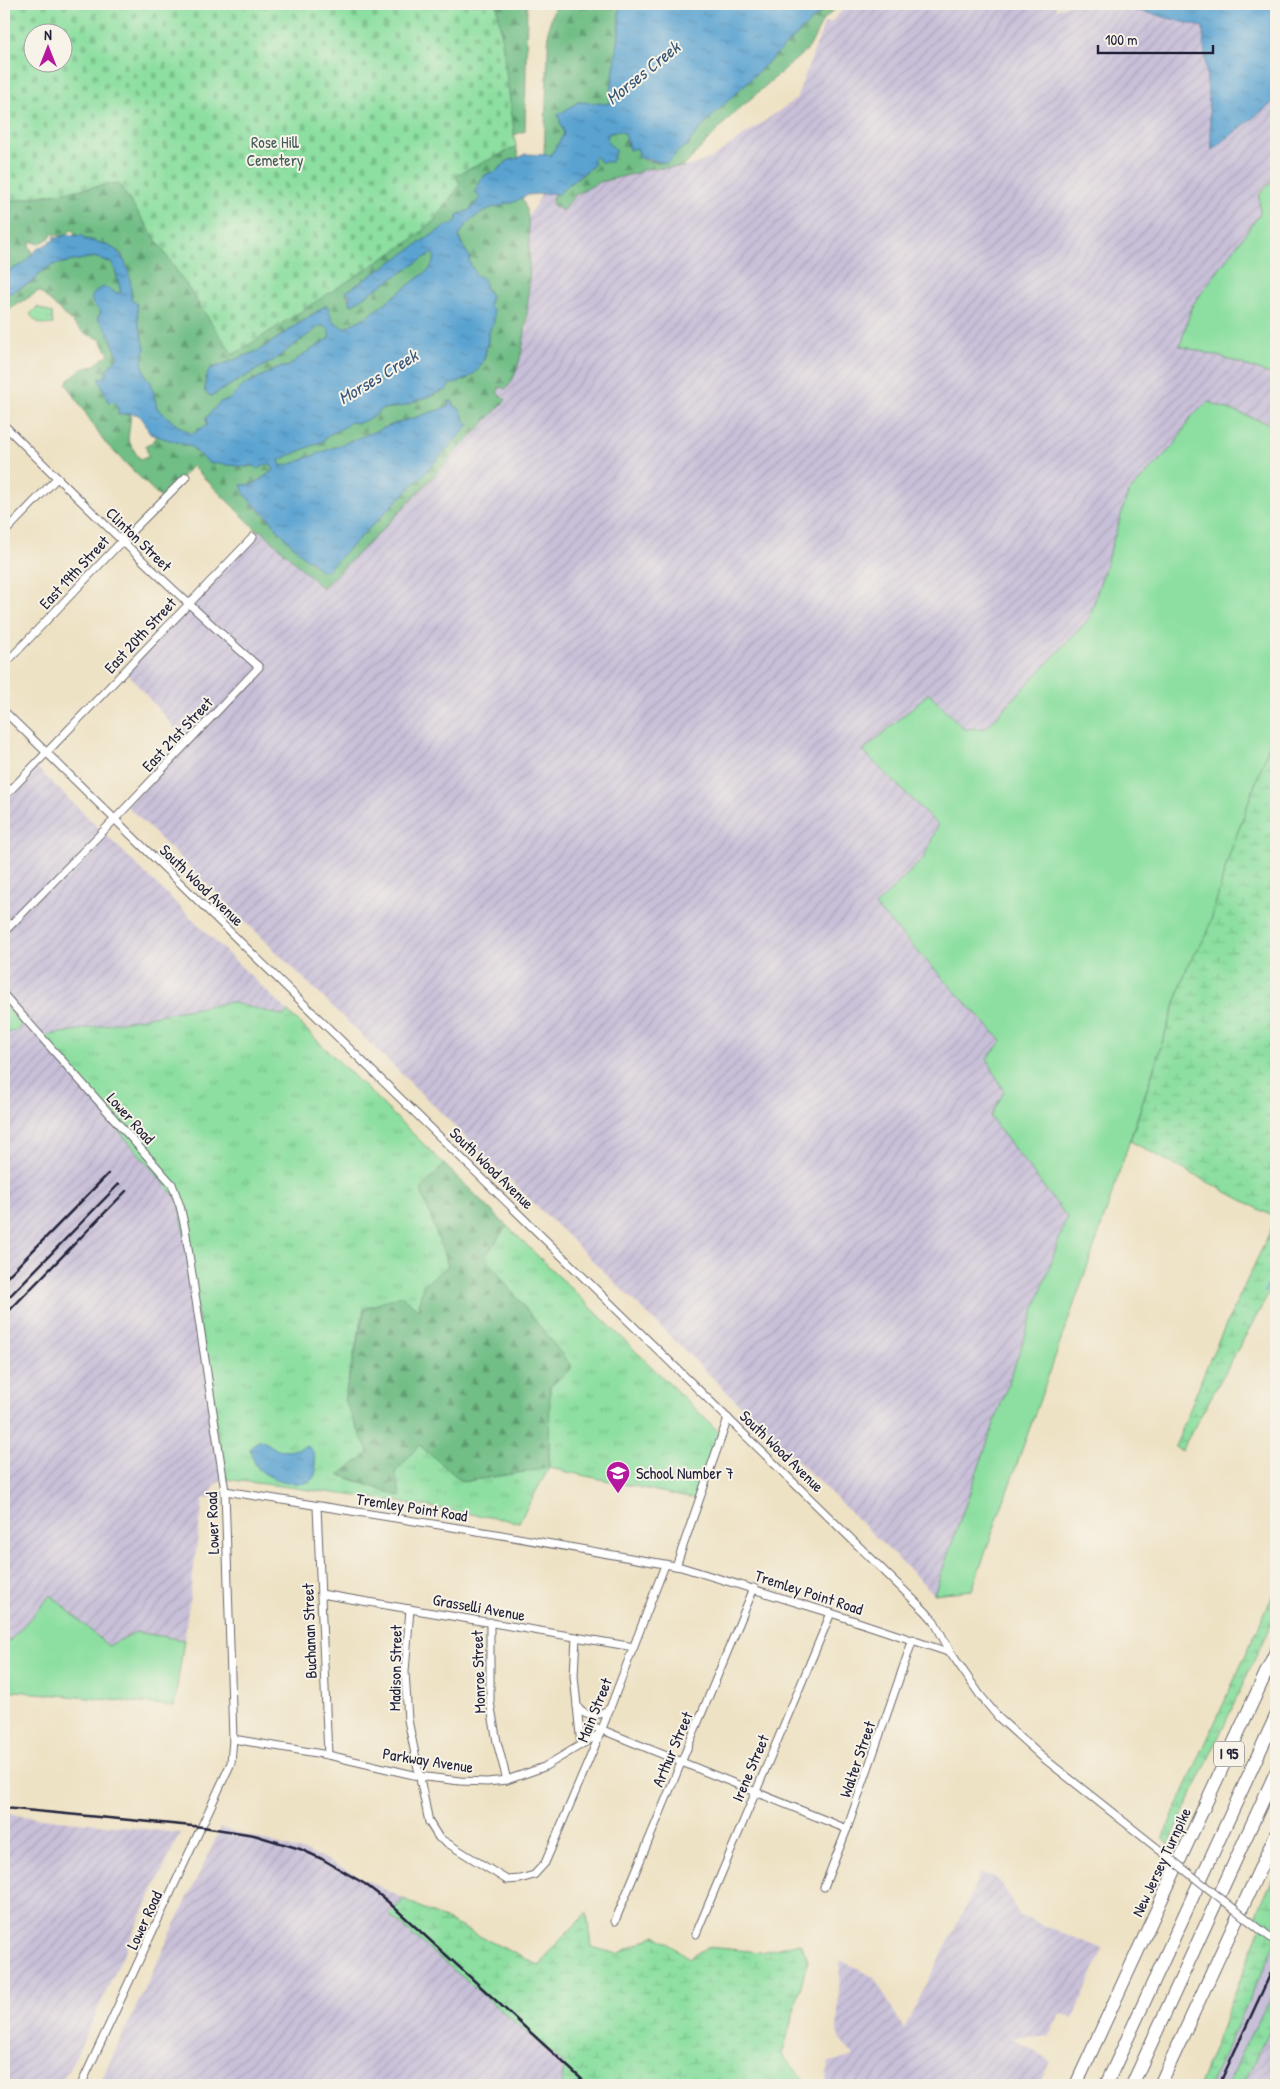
<svg xmlns="http://www.w3.org/2000/svg" width="1280" height="2089" font-family="'Patrick Hand',sans-serif">
	<style>
		.industrial { fill: url(#industrial-furrows) }
		.railway { fill: #c8bfd8 }
		.grass { fill: #8cdfa0; stroke: #57806e }
		.forest { fill: url(#forest-firs); stroke: #4a7060 }
		.wetland { fill: url(#wetland-marsh); stroke: #57806e }
		.cemetery { fill: url(#cemetery-stones); stroke: #57806e; fill-rule: evenodd }
		.park { fill: url(#park-tufts); stroke: #57806e }
		.water { fill: url(#water-ripples); stroke: #3e6286 }
		.lines { fill: none; stroke-linecap: round; stroke-linejoin: round }
		.stream { stroke: #5aa3d1; stroke-width: 2.5 }
		.minor-casing { stroke: #69656b; stroke-width: 9 }
		.motorway-casing { stroke: #69656b; stroke-width: 14 }
		.minor { stroke: #fff; stroke-width: 7 }
		.motorway { stroke: #fff; stroke-width: 12 }
		.rail { stroke: #22223b; stroke-width: 2.5 }
		.minor-bridge-casing { stroke: #69656b; stroke-width: 9; stroke-linecap: butt }
		.minor-bridge { stroke: #fff; stroke-width: 7 }
		.labels { text-anchor: middle; stroke-width: 4; stroke-linejoin: round; paint-order: stroke }
		.shield { fill: #f7f3e8; stroke: #62616f; stroke-width: 1 }
		.shield-label { font-size: 15px; font-weight: bold; fill: #22223b }
		.park-label { font-size: 16px; fill: #425b59; stroke: #f7f3e8 }
		.street-label { font-size: 16px; fill: #22223b; stroke: #f7f3e8 }
		.poi-label { font-size: 16px; fill: #22223b; stroke: #f7f3e8; text-anchor: start }
		.water-label { font-size: 18px; font-style: italic; fill: #385677; stroke: #f7f3e8 }
	</style>
	<defs>
		<pattern id="industrial-furrows" width="10" height="10" patternUnits="userSpaceOnUse" patternTransform="scale(1.25)"><rect width="10" height="10" fill="#c8bfd8"/><path d="M-1 1l2-2M0 10L10 0M9 11l2-2" fill="none" stroke="#aca4ba"/></pattern>
		<pattern id="forest-firs" width="22" height="20" patternUnits="userSpaceOnUse" patternTransform="scale(1.25)"><rect width="22" height="20" fill="#71be86"/><path d="M5 1l3.5 6h-7zM16 11l3.5 6h-7z" fill="#5c9a6f"/></pattern>
		<pattern id="wetland-marsh" width="20" height="14" patternUnits="userSpaceOnUse" patternTransform="scale(1.25)"><rect width="20" height="14" fill="#8cdfa0"/><path d="M1 5h8M5 5V1M11 12h8M15 12V8" fill="none" stroke="#78bf8b"/></pattern>
		<pattern id="cemetery-stones" width="16" height="16" patternUnits="userSpaceOnUse" patternTransform="scale(1.25)"><rect width="16" height="16" fill="#8cdfa0"/><path d="M2 7V4a2 2 0 0 1 4 0v3zM10 15v-3a2 2 0 0 1 4 0v3z" fill="#78bf8b"/></pattern>
		<pattern id="park-tufts" width="24" height="20" patternUnits="userSpaceOnUse" patternTransform="scale(1.25)"><rect width="24" height="20" fill="#8cdfa0"/><path d="M3 7l-1-3M5 7V3M7 7l1-3M15 17l-1-3M17 17v-4M19 17l1-3" fill="none" stroke="#78bf8b"/></pattern>
		<pattern id="water-ripples" width="26" height="14" patternUnits="userSpaceOnUse" patternTransform="scale(1.25)"><rect width="26" height="14" fill="#5aa3d1"/><path d="M2 4q2-2 4 0t4 0M15 11q2-2 4 0t4 0" fill="none" stroke="#4a84ab"/></pattern>
	</defs>
	<rect width="100%" height="100%" fill="#f7f3e8"/>
	<filter id="ink" filterUnits="userSpaceOnUse"><feTurbulence type="fractalNoise" baseFrequency=".02" numOctaves="2"/><feDisplacementMap in="SourceGraphic" scale="10" xChannelSelector="R" yChannelSelector="G"/><feConvolveMatrix kernelMatrix="1 2 1 2 8 2 1 2 1" color-interpolation-filters="sRGB"/></filter>
	<filter id="wash" filterUnits="userSpaceOnUse"><feTurbulence type="fractalNoise" baseFrequency=".0096" numOctaves="4" result="noise"/><feDisplacementMap in="SourceGraphic" scale="20" xChannelSelector="R" yChannelSelector="G"/><feGaussianBlur stdDeviation="1.12" result="paint"/><feColorMatrix in="noise" values="0 0 0 0 0 0 0 0 0 0 0 0 0 0 0 0 0 1.4 0 .05"/><feComposite in="paint" operator="in"/></filter>
	<g filter="url(#wash)">
		<rect width="100%" height="100%" fill="#eee2c4"/>
		<g class="industrial">
			<polygon points="849,4 1056,4 1056,10 1069,4 1113,4 1204,27 1212,150 1276,100 1276,177 1259,194 1260,214 1192,306 1180,346 1218,356 1276,376 1276,426 1208,402 1191,417 1175,444 1128,493 1089,619 986,728 964,729 938,825 924,858 876,906 1002,1041 987,1058 1004,1092 990,1117 1067,1217 934,1594 126,805 187,742 126,672 261,530 322,588 382,530 505,400 504,397 497,393 527,328 528,217 542,194 554,193 552,204 562,211 575,195 600,182 637,173 644,169 690,166 712,158 796,99 825,22 830,23"/>
			<polygon points="34,765 288,1012 284,1016 230,1002 179,1201 223,1479 214,1485 210,1498 203,1499 184,1640 136,1632 109,1646 51,1596 4,1647 4,1024 18,1014 4,997 4,796"/>
			<polygon points="4,1814 180,1833 78,2052 60,2085 4,2085"/>
			<polygon points="221,1828 319,1856 404,1899 390,1915 564,2064 562,2085 99,2085"/>
			<polygon points="980,1872 1000,1881 1020,1916 1103,1949 1074,2018 1061,2013 1048,2037 1010,2036 1050,2061 1039,2085 826,2085 828,2062 853,2057 837,2033 840,1960 874,1977 904,2029 971,1896"/>
			<polygon points="1276,2015 1276,2085 1243,2085"/>
		</g>
		<polygon class="railway" points="1276,1941 1276,1990 1254,2027 1228,2085 1210,2085"/>
		<g class="grass">
			<polygon points="1276,177 1276,376 1218,356 1180,346 1192,306 1260,214 1259,195"/>
			<polygon points="1208,402 1276,426 1276,727 1228,859 1207,935 1188,965 1096,1242 972,1590 934,1594 1067,1217 990,1117 1004,1092 987,1058 1002,1041 875,906 924,858 938,825 863,751 929,693 964,729 986,728 1089,619 1128,493 1175,444 1191,417"/>
			<polygon points="4,1003 22,1024 17,1030 4,1034"/>
			<polygon points="51,1595 108,1646 136,1632 184,1640 174,1706 4,1690 4,1647"/>
		</g>
		<g class="forest">
			<polygon points="497,4 527,4 525,131 514,135"/>
			<polygon points="555,4 619,4 619,35 609,104 578,102 564,134 551,155 544,155 549,26"/>
			<polygon points="829,4 841,4 823,20 809,48 733,114 683,167 644,169 637,173 600,182 575,195 562,211 552,204 554,193 580,177 594,165 592,161 595,156 598,157 608,143 607,138 609,133 618,131 625,133 626,143 637,148 646,161 667,163 682,148 689,145 691,139 717,111"/>
			<path d="M 516,147 L 519,158 L 509,160 L 495,172 L 489,173 L 483,177 L 475,191 L 480,198 L 470,210 L 457,215 L 457,220 L 451,225 L 447,225 L 346,292 L 351,305 L 432,252 L 435,258 L 430,269 L 368,316 L 344,329 L 333,321 L 326,305 L 258,351 L 210,369 L 206,377 L 205,392 L 211,396 L 274,360 L 320,326 L 323,325 L 330,330 L 329,339 L 302,355 L 288,367 L 280,367 L 244,385 L 229,400 L 220,402 L 206,418 L 207,425 L 192,434 L 175,424 L 157,408 L 151,382 L 146,377 L 142,362 L 145,348 L 138,321 L 137,304 L 131,299 L 127,270 L 121,253 L 92,240 L 85,239 L 83,236 L 75,235 L 74,231 L 71,230 C 65,238 61,237 52,233 L 51,237 L 39,244 L 31,241 L 29,246 L 32,251 C 29,266 15,268 4,272 L 4,202 L 118,183 L 233,354 L 455,175 Z"/>
			<path d="M 522,197 C 524,204 528,212 528,219 C 531,255 531,364 506,389 L 500,387 L 497,393 L 506,400 L 382,530 L 322,588 L 261,530 L 259,532 L 192,466 L 162,499 L 105,443 L 66,383 L 80,370 L 93,366 L 109,354 L 100,339 L 84,333 L 39,291 L 4,313 L 4,296 L 34,281 L 41,272 L 52,265 L 94,257 L 112,263 L 115,269 L 121,292 L 116,293 L 104,287 L 93,304 L 101,312 L 97,319 C 110,331 111,340 118,356 L 106,371 L 106,377 L 100,378 L 108,401 L 114,401 L 125,414 L 131,414 L 128,440 L 138,457 L 142,459 L 148,457 L 146,445 L 153,442 L 157,436 L 179,441 L 190,446 L 196,452 L 235,465 L 247,467 L 270,463 L 274,470 L 254,484 L 242,485 L 252,504 L 273,523 L 276,528 L 315,566 L 338,559 L 421,477 L 469,425 L 465,422 L 464,417 L 452,401 L 449,401 L 449,407 L 394,424 L 289,465 L 281,466 L 279,460 L 323,441 C 329,431 343,431 350,421 L 371,418 L 382,409 L 404,406 L 411,401 L 417,401 L 433,395 L 449,385 L 467,379 L 484,362 L 490,328 L 489,306 L 491,296 L 484,284 L 474,272 L 459,237 C 465,222 487,206 503,206 L 505,203 L 512,203 Z"/>
			<polygon points="444,1164 507,1226 485,1257 573,1368 550,1387 549,1468 463,1482 419,1445 401,1497 339,1474 369,1453 344,1400 365,1309 423,1285 448,1266 421,1190"/>
		</g>
		<g class="wetland">
			<polygon points="1276,727 1276,1218 1130,1141 1188,965 1207,935 1228,859"/>
			<polygon points="1276,1219 1276,1281 1181,1451 1175,1447 1208,1363"/>
			<polygon points="1276,1588 1276,1613 1169,1844 1163,1837"/>
			<polygon points="1276,1872 1276,1941 1210,2085 1199,2085 1263,1922 1256,1916"/>
			<polygon points="404,1899 540,1966 553,1947 587,1913 591,1947 618,1954 656,1935 689,1958 707,1947 761,1952 801,1943 808,1960 782,2055 809,2085 562,2085 564,2064 389,1915"/>
			<polygon points="1276,1990 1276,2015 1243,2085 1228,2085 1254,2027"/>
		</g>
		<path class="cemetery" d="M 4,4 L 497,4 L 516,147 L 456,175 L 460,185 L 436,219 L 410,241 L 233,355 L 118,183 L 4,202 ZM 32,32 L 62,32 L 62,62 L 32,62 Z"/>
		<g class="park">
			<path d="M 37,307 L 52,313 L 53,324 C 43,326 36,323 30,314 Z"/>
			<polygon points="230,1002 284,1016 288,1012 444,1164 421,1190 448,1266 423,1285 418,1309 401,1295 364,1309 344,1400 369,1453 339,1475 401,1497 395,1473 419,1445 463,1482 549,1468 550,1387 572,1367 485,1257 507,1226 721,1434 698,1500 549,1468 519,1522 381,1499 225,1479 179,1201 39,1037"/>
		</g>
		<g class="water">
			<path d="M 619,4 L 829,4 L 717,111 L 691,139 L 689,145 L 682,148 L 667,163 L 640,158 L 637,148 L 629,150 L 625,133 L 618,131 L 609,133 L 607,138 L 608,143 L 616,150 L 611,162 L 601,162 L 595,156 L 592,161 L 595,164 C 582,175 569,182 558,195 L 554,193 L 527,195 L 512,203 L 505,203 L 503,206 C 487,206 465,221 459,237 L 461,243 L 470,257 L 469,262 L 476,275 L 481,277 L 485,282 L 485,288 L 491,296 L 489,305 L 493,310 C 494,314 494,319 494,322 C 493,326 489,328 489,333 C 484,363 483,376 449,385 L 446,391 L 442,391 L 404,406 L 382,409 L 371,418 L 359,423 L 350,422 C 343,431 329,431 323,441 L 279,460 L 281,466 L 289,465 L 394,424 L 448,407 L 449,401 L 452,401 L 454,406 L 460,409 L 465,422 L 469,425 L 421,477 L 327,570 L 319,570 L 312,561 L 306,559 L 276,528 C 268,511 246,505 241,485 L 254,484 L 274,470 L 270,463 L 258,469 L 253,465 L 247,467 L 209,463 L 190,446 L 150,434 C 141,415 142,411 118,415 L 118,406 L 114,401 L 108,402 L 99,378 L 106,377 L 106,371 L 118,356 C 111,340 110,331 97,319 L 101,312 L 93,304 L 91,298 L 97,290 L 105,287 L 116,293 L 121,292 L 115,269 L 112,263 L 94,257 L 52,265 L 41,272 L 34,281 L 4,296 L 4,272 L 22,265 L 36,250 L 54,240 L 54,236 L 57,238 L 67,235 L 83,236 L 85,239 C 90,239 94,242 100,243 C 127,249 131,273 131,299 L 137,304 L 138,321 L 145,348 L 142,362 L 146,377 L 151,382 L 157,408 L 175,424 L 192,434 L 207,425 L 206,418 L 220,402 L 229,400 L 244,385 L 280,367 L 288,367 L 302,355 L 329,339 L 329,330 L 323,326 L 320,326 L 274,360 L 211,396 L 205,392 L 206,377 L 210,369 L 258,351 L 327,305 L 333,321 L 344,328 L 368,316 L 430,269 L 435,258 L 432,253 L 351,305 L 349,295 L 346,292 L 447,225 L 451,225 L 457,220 L 457,215 L 470,210 L 480,198 L 475,191 L 483,177 L 489,173 L 495,172 L 509,160 L 519,158 L 525,154 L 551,155 L 564,134 L 558,115 L 578,102 L 609,104 L 619,35 Z"/>
			<polygon points="1113,4 1276,4 1276,100 1212,150 1203,27"/>
			<path d="M 261,1440 C 266,1442 268,1445 272,1447 C 283,1454 295,1450 306,1446 C 313,1448 314,1454 315,1461 C 316,1466 317,1472 314,1477 C 306,1491 269,1479 260,1470 C 254,1464 252,1457 250,1448 L 255,1443 Z"/>
		</g>
		<g class="lines">
			<polyline class="stream" points="1265,1291 1276,1269"/>
		</g>
	</g>
	<g filter="url(#ink)">
		<g class="lines">
			<defs>
				<g id="minor">
					<path d="M 4,425 C 87,508 171,590 259,667 L 115,819 L 4,932"/>
					<polyline points="4,533 57,478"/>
					<polyline points="4,665 121,542 186,477"/>
					<polyline points="4,711 925,1611 934,1621 951,1653 980,1695 999,1718 1041,1756 1157,1848"/>
					<polyline points="4,797 253,537"/>
					<polyline points="4,995 172,1184 180,1206 185,1228 225,1491 233,1739 231,1763 81,2085"/>
					<polyline points="225,1491 496,1534 681,1567 831,1613 951,1653"/>
					<polyline points="317,1507 328,1755"/>
					<polyline points="676,1566 728,1418"/>
					<polyline points="321,1594 634,1647"/>
					<polyline points="410,1609 405,1672 408,1720 429,1822 439,1838 507,1880 520,1879 534,1875 545,1863 600,1734 665,1565"/>
					<polyline points="490,1622 490,1702 497,1742 507,1780"/>
					<polyline points="576,1637 574,1676 581,1745"/>
					<path d="M 577,1706 C 585,1719 599,1717 610,1708"/>
					<polyline points="233,1739 328,1755 418,1776 460,1781 487,1782 507,1780 544,1767 599,1734"/>
					<polyline points="581,1745 588,1730 595,1727 847,1829"/>
					<polyline points="824,1887 847,1829 913,1639"/>
					<polyline points="615,1921 754,1588"/>
					<polyline points="696,1934 831,1613"/>
				</g>
				<g id="motorway">
					<polyline points="1076,2085 1276,1651"/>
					<polyline points="1106,2085 1276,1716"/>
					<polyline points="1132,2085 1276,1772"/>
					<polyline points="1160,2085 1276,1834"/>
				</g>
			</defs>
			<use href="#minor" class="minor-casing"/>
			<use href="#motorway" class="motorway-casing"/>
			<use href="#minor" class="minor"/>
			<use href="#motorway" class="motorway"/>
			<g class="rail">
				<polyline points="4,1280 108,1174"/>
				<polyline points="4,1302 119,1184"/>
				<polyline points="4,1316 126,1191"/>
				<polyline points="4,1808 203,1827 254,1835 300,1849 322,1859 365,1884 386,1900 588,2085"/>
				<polyline points="1219,2085 1276,1962"/>
			</g>
			<defs>
				<polyline id="minor-bridge" points="1157,1848 1276,1942"/>
			</defs>
			<use href="#minor-bridge" class="minor-bridge-casing"/>
			<use href="#minor-bridge" class="minor-bridge"/>
		</g>
	</g>
	<defs>
		<symbol id="school-pin" viewBox="-11 -11 22 30"><path d="M0 17L-7.5 6A9.5 9.5 0 1 1 7.5 6Z" fill="#b5179e" stroke="#f7f3e8"/><path d="M0-5L7-2L0 1L-7-2ZM-4 1L0 2.5L4 1V4Q0 6-4 4Z" fill="#fff"/></symbol>
	</defs>
	<g fill-rule="evenodd">
		<use href="#school-pin" x="604" y="1459" width="28" height="38"/>
	</g>
	<g class="labels">
		<rect class="shield" x="1214" y="1741.5" width="30" height="25" rx="4"/>
		<g class="shield-label">
			<text x="1229" y="1759">I 95</text>
		</g>
		<g class="park-label">
			<text x="275" y="148">Rose Hill<tspan x="275" dy="18">Cemetery</tspan></text>
		</g>
		<g class="street-label">
			<text transform="translate(139 539) rotate(44)" y="6">Clinton Street</text>
			<text transform="translate(74 572) rotate(-47)" y="6">East 19th Street</text>
			<text transform="translate(140 635) rotate(-47)" y="6">East 20th Street</text>
			<text transform="translate(177 734) rotate(-47)" y="6">East 21st Street</text>
			<text transform="translate(202 885) rotate(44)" y="6">South Wood Avenue</text>
			<text transform="translate(131 1118) rotate(48)" y="6">Lower Road</text>
			<text transform="translate(492 1168) rotate(44)" y="6">South Wood Avenue</text>
			<text transform="translate(782 1451) rotate(44)" y="6">South Wood Avenue</text>
			<text transform="translate(412 1507) rotate(9)" y="6">Tremley Point Road</text>
			<text transform="translate(212 1523) rotate(-92)" y="6">Lower Road</text>
			<text transform="translate(809 1592) rotate(18)" y="6">Tremley Point Road</text>
			<text transform="translate(479 1607) rotate(10)" y="6">Grasselli Avenue</text>
			<text transform="translate(309 1631) rotate(-92)" y="6">Buchanan Street</text>
			<text transform="translate(395 1668) rotate(-89)" y="6">Madison Street</text>
			<text transform="translate(478 1672) rotate(-92)" y="6">Monroe Street</text>
			<text transform="translate(594 1710) rotate(-68)" y="6">Main Street</text>
			<text transform="translate(672 1749) rotate(-67)" y="6">Arthur Street</text>
			<text transform="translate(857 1759) rotate(-71)" y="6">Walter Street</text>
			<text transform="translate(428 1760) rotate(9)" y="6">Parkway Avenue</text>
			<text transform="translate(750 1768) rotate(-67)" y="6">Irene Street</text>
			<text transform="translate(1161 1862) rotate(-65)" y="6">New Jersey Turnpike</text>
			<text transform="translate(144 1920) rotate(-65)" y="6">Lower Road</text>
		</g>
		<g class="poi-label">
			<text x="636" y="1479">School Number 7</text>
		</g>
		<g class="water-label">
			<text transform="translate(643 73) rotate(-39)" y="6">Morses Creek</text>
			<text transform="translate(378 377) rotate(-31)" y="6">Morses Creek</text>
		</g>
	</g>
	<rect width="1280" height="2089" fill="none" stroke="#f7f3e8" stroke-width="20"/>
	<g transform="translate(48 48)"><circle r="24" fill="#f7f3e8" stroke="#a29fa3"/>
	<path d="M0-4L9 19L0 12L-9 19Z" fill="#b5179e"/>
	<text y="-8" font-size="14" font-weight="bold" text-anchor="middle" fill="#22223b">N</text>
	</g>
	<path d="M1098 45v8h115v-8" fill="none" stroke="#22223b" stroke-width="2.5"/>
	<text x="1105" y="45" font-size="15" fill="#22223b" stroke="#f7f3e8" stroke-width="4" paint-order="stroke">100 m</text>
</svg>
